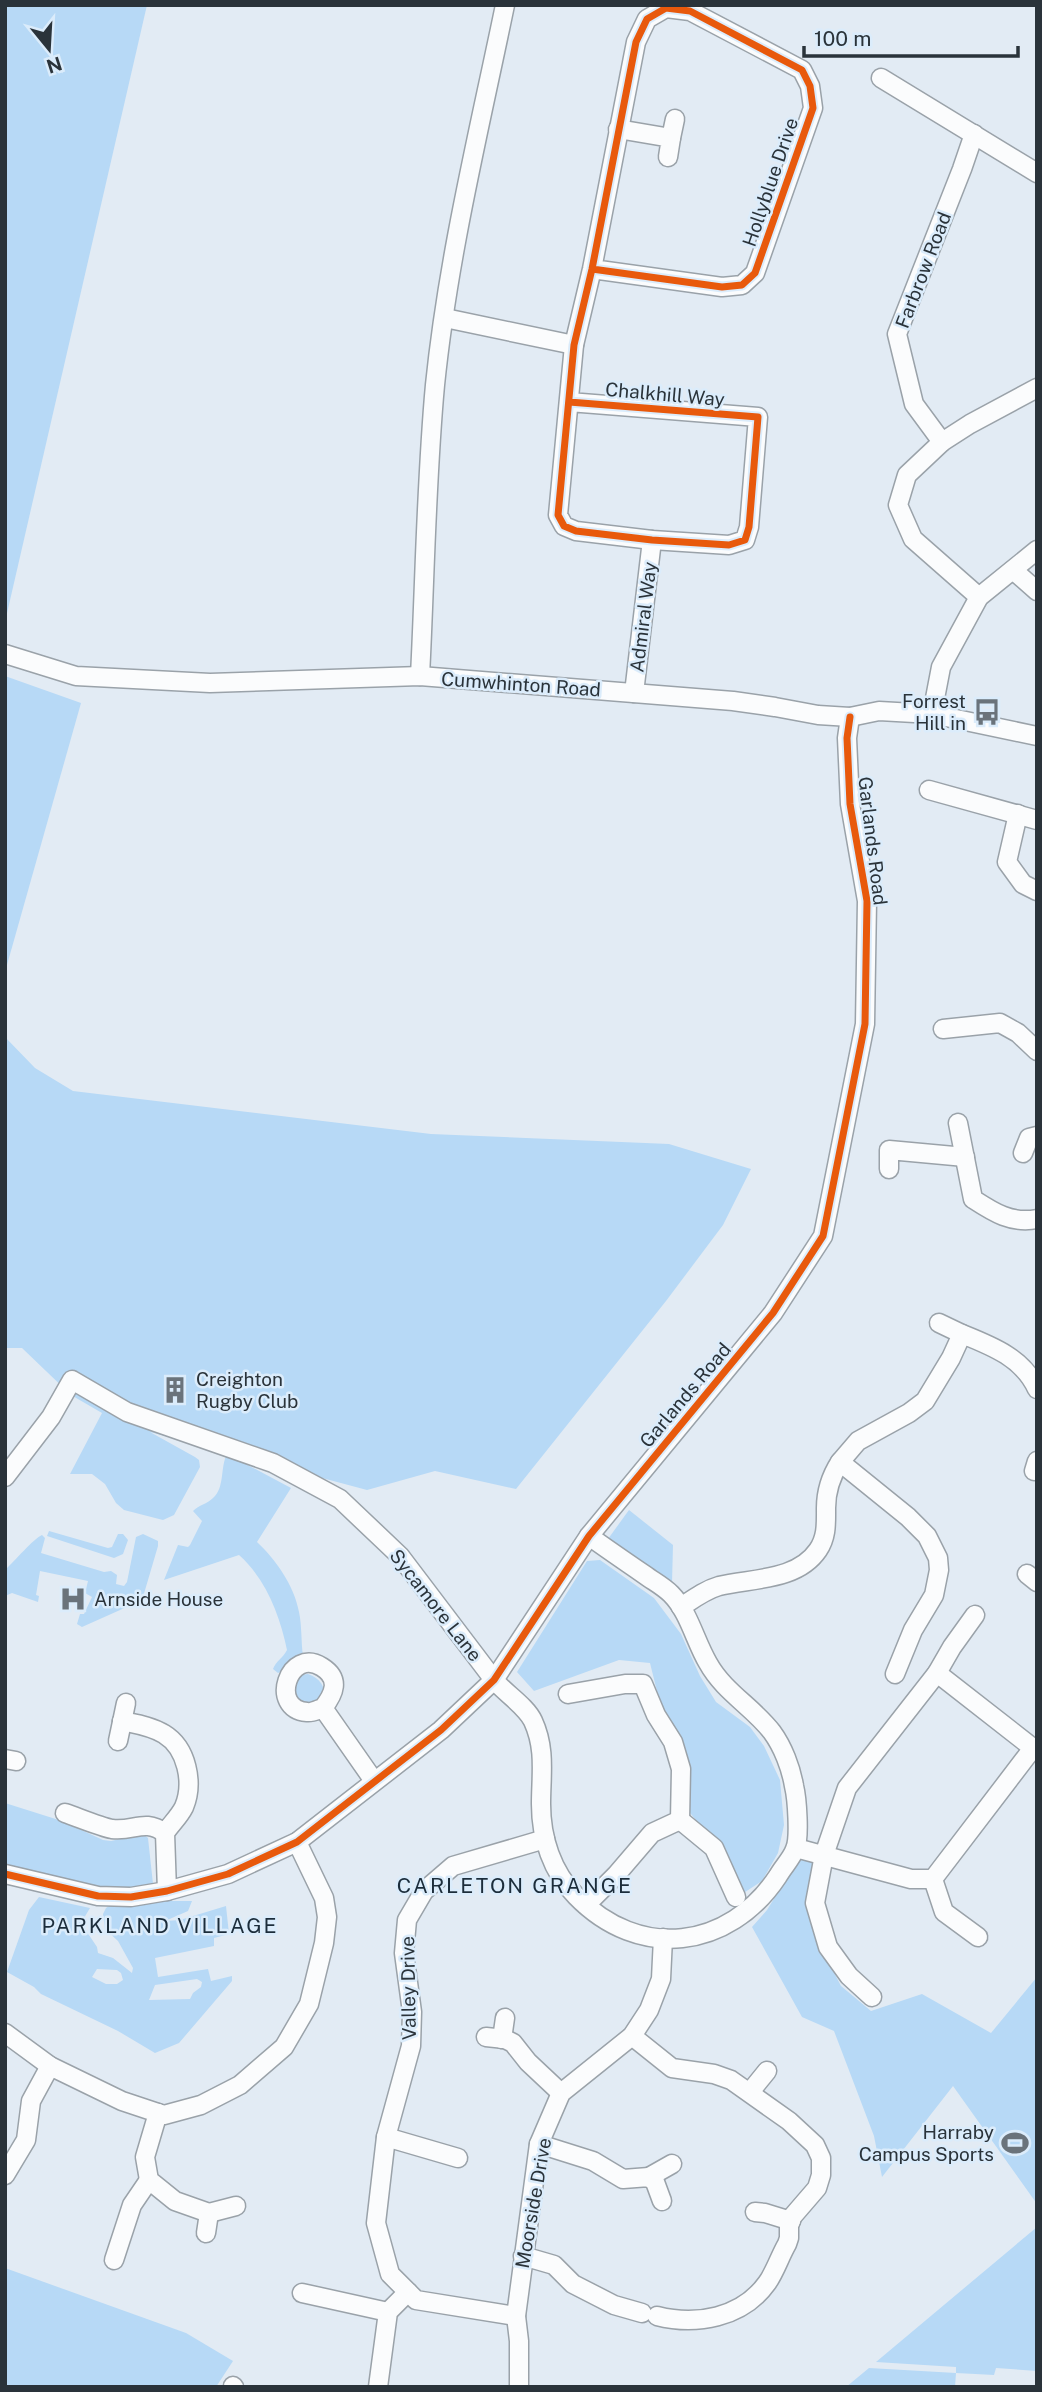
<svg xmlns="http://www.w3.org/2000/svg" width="1042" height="2392" font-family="'Public Sans',sans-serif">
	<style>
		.green { fill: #b7d9f6; fill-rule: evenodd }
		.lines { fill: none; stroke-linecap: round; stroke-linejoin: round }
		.minor-casing { stroke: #9aa2a9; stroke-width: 21 }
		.minor { stroke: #fbfcfd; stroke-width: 18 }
		.cycleway-casing { stroke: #dbecfb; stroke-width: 11 }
		.cycleway { stroke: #e8590c; stroke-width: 7 }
		.labels { text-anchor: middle; stroke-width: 5; stroke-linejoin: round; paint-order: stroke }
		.street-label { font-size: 19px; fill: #2a333a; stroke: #dbecfb }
		.poi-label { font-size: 19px; fill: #2a333a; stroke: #dbecfb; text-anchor: end }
		.neighbourhood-label { font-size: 21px; letter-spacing: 2px; fill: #1c2d3b; stroke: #dbecfb }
	</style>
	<rect width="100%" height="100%" fill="#e2ebf4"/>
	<g class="green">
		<polygon points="5,5 147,5 5,622"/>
		<polygon points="5,676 81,703 5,972"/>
		<polygon points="5,1037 35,1068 73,1091 431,1134 669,1144 751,1169 723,1225 666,1301 516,1489 435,1471 367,1490 150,1432 195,1457 199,1460 200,1467 174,1515 163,1520 124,1510 116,1503 105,1484 92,1474 70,1474 102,1413 71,1395 22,1348 5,1348"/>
		<path d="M 227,1454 L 291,1488 L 257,1542 C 276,1560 294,1585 299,1612 C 302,1626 301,1642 303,1656 L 300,1661 L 278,1673 L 273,1669 C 276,1661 283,1658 287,1650 C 280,1616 266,1579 239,1555 L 164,1580 L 178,1545 L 188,1547 L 190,1545 L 202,1521 L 193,1511 C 199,1505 207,1504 213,1498 C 225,1488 220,1467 227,1454 Z"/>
		<polygon points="629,1510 673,1545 672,1583 608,1539"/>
		<polygon points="49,1531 108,1548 112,1547 118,1534 123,1534 128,1540 123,1554 114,1558 47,1536"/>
		<path d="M 143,1534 L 158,1541 L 158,1546 L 143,1597 L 138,1602 L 82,1627 L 77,1624 L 80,1614 L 84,1614 L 92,1597 L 85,1593 L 88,1581 L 40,1571 L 36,1595 L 39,1596 L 38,1602 L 12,1593 L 5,1596 L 5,1570 C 15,1561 33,1539 42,1535 L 45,1538 L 41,1553 L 104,1572 L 111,1571 L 117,1575 L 116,1584 L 124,1586 L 127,1582 L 136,1537 Z"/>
		<polygon points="600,1560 654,1598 681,1634 700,1676 716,1702 750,1727 764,1746 780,1780 784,1825 778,1853 762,1881 739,1896 718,1847 686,1808 650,1663 619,1660 534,1691 517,1672 587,1561"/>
		<path d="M 308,1674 C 320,1678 326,1687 324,1699 L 301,1715 L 289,1685 L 300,1675 Z"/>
		<polygon points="5,1803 62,1821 103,1840 111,1841 143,1834 148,1838 153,1884 149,1888 114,1891 5,1868"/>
		<polygon points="804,1859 817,1863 809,1901 816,1938 841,1986 871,2011 922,1994 991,2033 1037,1977 1037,2204 953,2086 882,2177 874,2136 834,2031 802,2017 752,1927 767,1910 796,1863"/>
		<path d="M 39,1897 L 90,1908 L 81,1923 L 97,1947 L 98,1953 L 113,1958 L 132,1973 L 133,1968 L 118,1941 L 105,1929 L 103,1914 L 106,1908 L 115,1902 L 131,1901 L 192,1901 L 188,1911 L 165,1921 L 180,1920 L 226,1906 L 229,1934 L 214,1938 L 214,1946 L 155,1958 L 158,1977 L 208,1969 L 211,1981 L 232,1976 L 232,1981 L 179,2043 L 155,2053 L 118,2031 L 41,1994 L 34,1987 L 7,1972 L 29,1910 ZM 97,1969 L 117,1970 L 121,1973 L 123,1980 L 117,1984 L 106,1984 L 92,1977 ZM 197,1979 L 202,1982 L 201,1987 L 193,1993 L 190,1999 L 149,2000 L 155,1985 Z"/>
		<polygon points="1037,2227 1037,2371 996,2368 994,2375 956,2373 955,2387 846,2387 869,2368 956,2373 956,2367 876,2362"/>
		<polygon points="5,2268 186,2333 233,2361 216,2387 5,2387"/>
	</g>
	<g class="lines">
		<defs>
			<g id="minor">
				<polyline points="881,78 1037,173"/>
				<polyline points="618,129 671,138 668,157"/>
				<polyline points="671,138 675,119"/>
				<polyline points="445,318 574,345"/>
				<polyline points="569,402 758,417 749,527 745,540 729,545 652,540 576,531 564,526 558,515 574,345 592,269 636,42 647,19 666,8 690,11 802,70 810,86 813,108 755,273 742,285 722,287 592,269"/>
				<polyline points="942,442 914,404 897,334 962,169 974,134"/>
				<polyline points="1013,570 1037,591"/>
				<polyline points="979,597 913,539 898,505 907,475 942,442 970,424 1037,388"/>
				<polyline points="5,654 76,676 210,683 420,676 733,701 775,707 818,715 850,717 879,711 932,714 1037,736"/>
				<path d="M 420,676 C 425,579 426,482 435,385 C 448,257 479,131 505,5"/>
				<polyline points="634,693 652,540"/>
				<polyline points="932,714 941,667 979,597 1037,550"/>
				<polyline points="929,790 1037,820"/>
				<polyline points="1018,814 1007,862 1023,884 1037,891"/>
				<polyline points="943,1029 1000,1023 1018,1033 1037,1051"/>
				<path d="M 958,1123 L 973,1199 C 993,1212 1011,1224 1037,1219"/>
				<polyline points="1023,1153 1029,1138 1037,1136"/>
				<polyline points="889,1169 889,1150 965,1157"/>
				<polyline points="939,1323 962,1334"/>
				<path d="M 840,1462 L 858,1441 L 909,1413 L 925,1401 L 951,1358 L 962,1334 C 992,1346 1023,1358 1037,1389"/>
				<polyline points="1034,1471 1037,1461"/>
				<path d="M 5,1477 L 51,1417 L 72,1380 L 127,1412 L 273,1463 L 340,1499 L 400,1556 L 494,1680 C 506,1694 526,1706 533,1721 C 546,1749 541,1775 541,1804 C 541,1838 552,1872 576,1896 C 639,1961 729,1950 778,1876 C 783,1867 792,1858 795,1849 C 800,1838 797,1798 794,1786 C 791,1768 783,1747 772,1732 C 753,1707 724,1692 708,1663 C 695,1641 689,1612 671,1594 C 663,1586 653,1581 645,1575 C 626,1562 607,1549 589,1536"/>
				<polyline points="1027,1574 1037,1582"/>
				<path d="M 681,1607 C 693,1599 705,1590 719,1586 C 752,1578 797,1581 818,1550 C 827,1537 826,1523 826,1508 C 826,1491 831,1476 840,1462 L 908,1517 L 927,1536 L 938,1558 L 939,1570 L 934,1595 L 913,1630 L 895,1674"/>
				<polyline points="937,1673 1033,1748"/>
				<polyline points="568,1694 625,1684 643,1684 656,1715 673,1742 681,1769 680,1820 652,1833 616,1875 586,1905"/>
				<path d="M 323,1708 C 334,1694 341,1679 322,1667 C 289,1646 268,1709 307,1712 C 312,1713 319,1709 323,1708 L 374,1781"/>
				<path d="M 122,1721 C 136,1724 151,1726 164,1734 C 187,1748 194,1783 184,1807 C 179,1817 171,1824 165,1833 L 167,1891"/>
				<polyline points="118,1741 126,1703"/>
				<polyline points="5,1759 16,1761"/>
				<path d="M 65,1813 C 77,1817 101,1827 112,1829 C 134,1832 144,1818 165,1833"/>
				<polyline points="680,1820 714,1848 736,1897"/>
				<polyline points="796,1848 911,1879 933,1879 1033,1748 1037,1750"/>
				<polyline points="5,1874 98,1896 131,1897 167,1891 228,1874 297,1842 441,1730 494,1680 589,1536 773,1313 823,1236 865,1024 867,901 850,804 847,738 850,717"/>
				<polyline points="933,1879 944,1912 978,1937"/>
				<polyline points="872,1997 849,1976 828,1947 815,1903 824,1855 847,1788 937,1673 952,1647 975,1615"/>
				<polyline points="5,2033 50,2066 122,2101 164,2115 201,2105 240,2085 284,2047 309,2004 324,1943 327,1917 324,1898 297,1842"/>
				<path d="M 632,2036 L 672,2068 L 714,2074 L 731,2080 L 789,2121 L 815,2145 L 821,2158 L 821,2175 L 817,2188 L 792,2217 L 789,2226 L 789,2238 L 787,2244 C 780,2256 775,2272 767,2283 C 742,2318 696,2326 657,2316"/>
				<polyline points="486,2037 505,2039 513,2043 528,2062 561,2093"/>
				<polyline points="502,2039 505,2018"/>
				<polyline points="750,2092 767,2071"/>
				<polyline points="158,2113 145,2157 149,2180 175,2201 209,2213 236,2206"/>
				<polyline points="386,2137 458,2158"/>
				<polyline points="539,2144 593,2161 623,2179 649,2177 655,2182 662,2201"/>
				<polyline points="5,2175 26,2140 31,2101 50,2066"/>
				<polyline points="649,2177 672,2164"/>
				<polyline points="755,2212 765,2213 791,2221"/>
				<polyline points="206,2233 209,2213"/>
				<polyline points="523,2256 554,2265 573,2284 614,2305 642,2313"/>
				<polyline points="114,2260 132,2205 149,2180"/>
				<polyline points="302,2293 388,2312"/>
				<polyline points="516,2316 416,2300 390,2274 376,2223 386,2137 411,2046 412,2012 404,1953 407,1920 424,1891 453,1866 545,1839"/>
				<polyline points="233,2386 234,2387"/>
				<polyline points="378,2387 388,2312 408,2292"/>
				<polyline points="519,2387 519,2341 516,2316 539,2144 561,2093 632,2036 649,2010 661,1979 663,1938"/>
			</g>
		</defs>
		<use href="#minor" class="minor-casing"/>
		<use href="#minor" class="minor"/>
		<defs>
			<g id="cycleway">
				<polyline points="569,402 758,417 749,527 745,540 729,545 652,540 576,531 564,526 558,515 574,345 592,269 636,42 647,19 666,8 690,11 802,70 810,86 813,108 755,273 742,285 722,287 592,269"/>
				<polyline points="5,1874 98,1896 131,1897 167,1891 228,1874 297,1842 441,1730 494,1680 589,1536 773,1313 823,1236 865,1024 867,901 850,804 847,738 850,717"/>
			</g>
		</defs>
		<use href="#cycleway" class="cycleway-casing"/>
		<use href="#cycleway" class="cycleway"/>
	</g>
	<defs>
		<symbol id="bus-bare" viewBox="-9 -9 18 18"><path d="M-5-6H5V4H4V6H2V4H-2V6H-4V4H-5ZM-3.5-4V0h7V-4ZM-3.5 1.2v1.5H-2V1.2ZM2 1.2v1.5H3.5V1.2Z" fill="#6a737b" stroke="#dbecfb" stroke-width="2.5" paint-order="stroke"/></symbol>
		<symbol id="building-bare" viewBox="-9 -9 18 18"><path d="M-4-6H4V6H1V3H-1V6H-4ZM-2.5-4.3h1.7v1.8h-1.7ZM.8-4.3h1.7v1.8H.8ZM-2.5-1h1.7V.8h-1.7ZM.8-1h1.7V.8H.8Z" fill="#6a737b" stroke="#dbecfb" stroke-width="2.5" paint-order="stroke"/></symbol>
		<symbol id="hospital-bare" viewBox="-9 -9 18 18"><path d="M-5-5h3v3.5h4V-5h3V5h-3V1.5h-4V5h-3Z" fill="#6a737b" stroke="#dbecfb" stroke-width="2.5" paint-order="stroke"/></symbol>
		<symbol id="stadium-bare" viewBox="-9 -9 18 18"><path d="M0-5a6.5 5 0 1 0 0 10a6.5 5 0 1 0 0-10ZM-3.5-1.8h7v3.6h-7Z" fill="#6a737b" stroke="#dbecfb" stroke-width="2.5" paint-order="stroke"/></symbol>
	</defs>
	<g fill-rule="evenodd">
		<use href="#bus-bare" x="968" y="693" width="38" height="38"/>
		<use href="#building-bare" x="156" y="1371" width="38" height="38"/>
		<use href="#hospital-bare" x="54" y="1580" width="38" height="38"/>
		<use href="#stadium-bare" x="996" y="2124" width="38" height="38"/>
	</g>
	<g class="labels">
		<g class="street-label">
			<text transform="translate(770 182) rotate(-71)" y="7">Hollyblue Drive</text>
			<text transform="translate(923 270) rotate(-69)" y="7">Farbrow Road</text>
			<text transform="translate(665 394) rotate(5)" y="7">Chalkhill Way</text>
			<text transform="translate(643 617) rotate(-83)" y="7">Admiral Way</text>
			<text transform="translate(521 684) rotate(4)" y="7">Cumwhinton Road</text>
			<text transform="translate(873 841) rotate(83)" y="7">Garlands Road</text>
			<text transform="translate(685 1395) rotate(-50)" y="7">Garlands Road</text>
			<text transform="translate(436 1605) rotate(52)" y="7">Sycamore Lane</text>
			<text transform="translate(408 1988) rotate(-91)" y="7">Valley Drive</text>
			<text transform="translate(533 2203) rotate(-80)" y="7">Moorside Drive</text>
		</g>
		<g class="poi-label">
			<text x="966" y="708">Forrest<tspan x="966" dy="22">Hill in</tspan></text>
			<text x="196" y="1386" text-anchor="start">Creighton<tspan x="196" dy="22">Rugby Club</tspan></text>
			<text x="94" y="1606" text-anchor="start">Arnside House</text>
			<text x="994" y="2139">Harraby<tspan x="994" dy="22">Campus Sports</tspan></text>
		</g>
		<g class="neighbourhood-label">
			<text x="515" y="1893">CARLETON GRANGE</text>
			<text x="160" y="1933">PARKLAND VILLAGE</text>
		</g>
	</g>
	<rect width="1042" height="2392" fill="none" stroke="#2a333a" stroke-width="14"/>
	<g transform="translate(49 49) rotate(162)" stroke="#dbecfb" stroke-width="5" paint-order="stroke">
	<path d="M0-5L12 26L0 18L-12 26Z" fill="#2a333a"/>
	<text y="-10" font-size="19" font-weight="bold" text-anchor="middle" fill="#2a333a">N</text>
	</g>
	<path d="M804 46v10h214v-10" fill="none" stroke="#2a333a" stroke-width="3.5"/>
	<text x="814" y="46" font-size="21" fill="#2a333a" stroke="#dbecfb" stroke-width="5" paint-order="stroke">100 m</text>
</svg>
